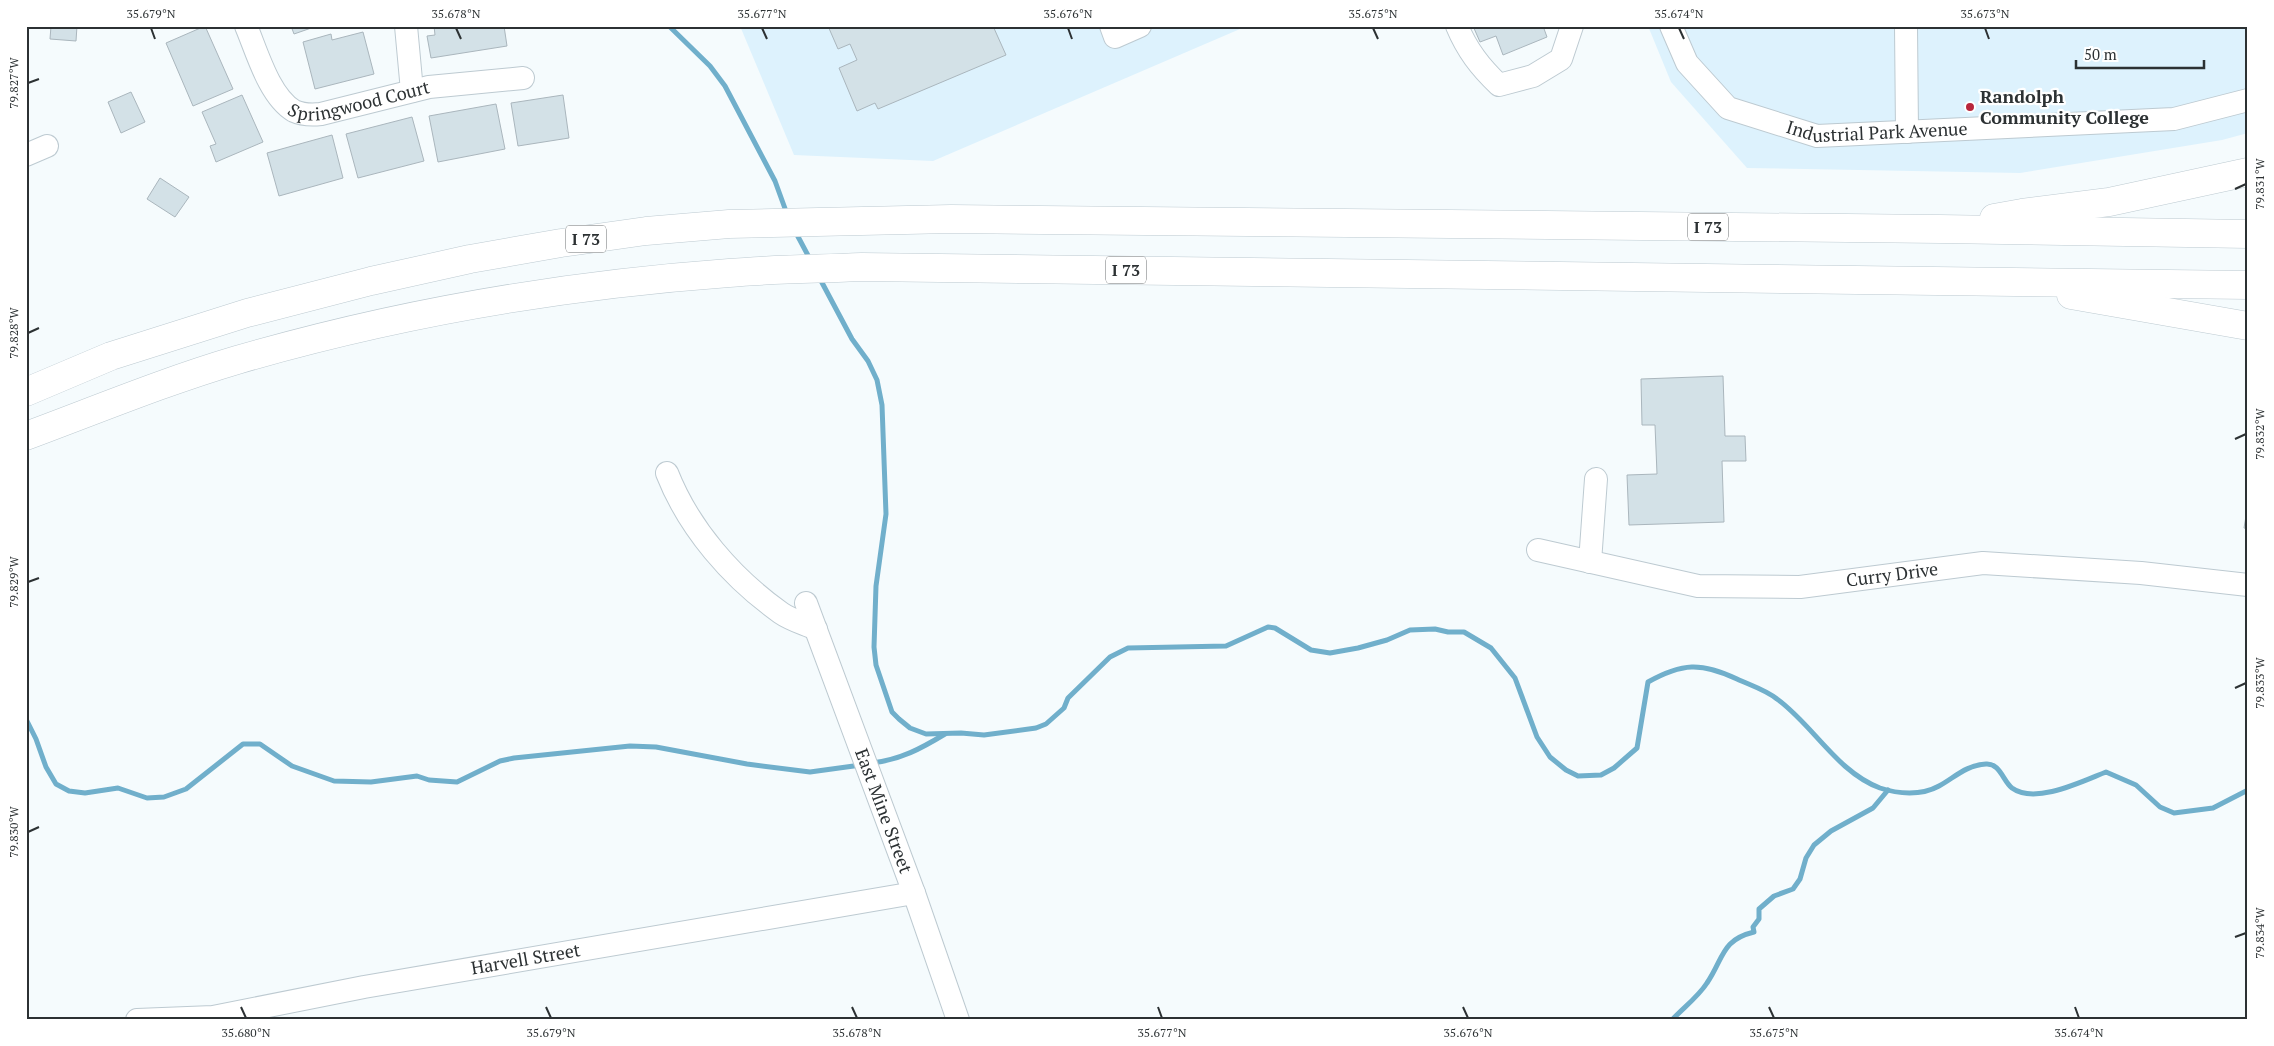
<svg xmlns="http://www.w3.org/2000/svg" width="2274" height="1046" font-family="'PT Serif',serif">
	<style>
		.built { fill: #ddf2fd }
		.lines { fill: none; stroke-linecap: round; stroke-linejoin: round }
		.stream { stroke: #70afcb; stroke-width: 5 }
		.building { fill: #d3e1e7; stroke: #aab6bd }
		.minor-casing { stroke: #bdcad1; stroke-width: 24 }
		.highway-casing { stroke: #bdcad1; stroke-width: 29 }
		.minor { stroke: #fff; stroke-width: 22 }
		.highway { stroke: #fff; stroke-width: 28 }
		.ticks { fill: none; stroke: #2c3133; stroke-width: 2 }
		.poi-dot { fill: #b8263c; stroke: #fff; stroke-width: 2 }
		.labels { text-anchor: middle; stroke-width: 4.5; stroke-linejoin: round; paint-order: stroke }
		.shield { fill: #fff; stroke: #6b6f70; stroke-width: 1 }
		.shield-label { font-size: 16px; font-weight: bold; fill: #2c3133 }
		.street-label { font-size: 18px; fill: #2c3133; stroke: #fff }
		.poi-label { font-size: 18px; font-weight: bold; fill: #2c3133; stroke: #fff; text-anchor: start }
		.neatline { fill: none; stroke: #2c3133; stroke-width: 2 }
		.ticks-label { font-size: 12px; text-anchor: middle; fill: #2c3133 }
	</style>
	<rect width="100%" height="100%" fill="#f5fbfd"/>
	<g class="built">
		<polygon points="740,26 1247,26 933,161 794,155"/>
		<polygon points="1648,26 2248,26 2248,133 2222,140 2020,173 1747,168 1671,82"/>
	</g>
	<g class="lines">
		<g class="stream">
			<polyline points="669,26 710,66 725,86 775,181 787,214"/>
			<polyline points="795,231 811,261"/>
			<path d="M 819,277 L 852,339 L 868,361 L 877,380 L 882,405 L 886,514 L 876,586 L 874,647 L 876,665 L 892,712 L 899,719 L 910,728 L 926,734 L 961,733 L 984,735 L 1036,728 L 1046,724 L 1064,708 L 1068,698 L 1110,657 L 1128,648 L 1226,646 L 1268,627 L 1275,628 L 1311,650 L 1330,653 L 1358,648 L 1387,640 L 1410,630 L 1435,629 L 1448,632 L 1464,632 L 1491,648 L 1515,678 L 1537,737 L 1550,757 L 1566,770 L 1578,776 L 1601,775 L 1614,768 L 1637,748 L 1648,682 C 1682,663 1701,662 1737,679 C 1750,685 1766,690 1777,699 C 1813,725 1837,772 1880,788 C 1898,794 1921,796 1939,786 C 1954,778 1966,765 1986,764 C 2000,763 2003,781 2012,788 C 2035,805 2083,781 2106,772 L 2136,785 L 2160,807 L 2174,813 L 2213,808 L 2248,790"/>
			<polyline points="26,719 36,739 46,767 56,784 69,791 85,793 118,788 147,798 164,797 186,789 243,744 260,744 292,766 334,781 371,782 417,776 429,780 457,782 500,761 514,758 630,746 656,747 747,764 810,772 861,765"/>
			<path d="M 872,763 C 900,760 922,748 945,734"/>
			<path d="M 1672,1020 C 1683,1008 1698,997 1707,983 C 1724,958 1721,940 1754,932 L 1753,927 L 1759,919 L 1759,909 L 1774,896 L 1793,889 L 1800,879 L 1806,858 L 1814,845 L 1831,831 L 1873,808 L 1888,790"/>
		</g>
	</g>
	<g class="building">
		<polygon points="51,26 77,26 76,41 50,39"/>
		<polygon points="205,26 233,89 193,106 166,43"/>
		<polygon points="291,26 317,26 294,34"/>
		<polygon points="434,26 504,26 507,46 431,58 427,36 435,35"/>
		<polygon points="828,26 993,26 1006,55 878,109 875,103 857,111 839,68 857,60 850,44 838,49"/>
		<polygon points="1473,26 1543,26 1547,37 1503,55 1496,36 1480,42"/>
		<polygon points="363,32 374,74 315,89 303,42 331,34 332,40"/>
		<polygon points="131,92 145,122 121,133 108,102"/>
		<polygon points="242,95 263,142 216,162 210,146 216,144 202,112"/>
		<polygon points="563,95 569,138 518,146 511,103"/>
		<polygon points="496,104 505,149 438,162 429,116"/>
		<polygon points="412,117 424,161 358,178 346,134"/>
		<polygon points="332,135 343,178 279,196 267,153"/>
		<polygon points="160,178 189,197 175,217 147,199"/>
		<polygon points="1723,376 1725,436 1745,436 1746,461 1722,461 1724,522 1629,525 1627,475 1657,474 1655,425 1642,425 1641,379"/>
		<polygon points="2248,504 2248,529 2244,528"/>
	</g>
	<g class="lines">
		<defs>
			<g id="minor">
				<path id="s1" d="M 246,26 C 257,52 269,96 294,111 C 303,115 312,115 321,114 L 429,87 L 523,78"/>
				<polyline points="406,26 412,91"/>
				<polyline points="1111,26 1115,37 1140,26"/>
				<path d="M 1457,26 C 1467,50 1480,67 1499,85 L 1533,76 L 1561,59 L 1572,26"/>
				<path id="s2" d="M 1671,26 L 1687,63 L 1728,108 L 1817,136 L 2174,119 L 2248,100"/>
				<polyline points="1906,26 1907,132"/>
				<polyline points="26,155 47,146"/>
				<path d="M 667,473 C 689,529 732,578 781,613 C 791,620 805,624 816,629"/>
				<path id="s3" d="M 1538,550 L 1698,586 L 1800,587 L 1983,563 L 2141,573 L 2248,585"/>
				<polyline points="1590,562 1596,479"/>
				<path id="s4" d="M 806,603 L 914,893 L 958,1020"/>
				<path id="s5" d="M 137,1020 L 213,1017 L 364,987 L 914,893"/>
			</g>
			<g id="highway">
				<polyline points="1994,218 2022,213 2109,202 2248,172"/>
				<polyline points="2071,295 2248,326"/>
				<polyline points="26,392 111,356 247,313 371,281 470,259 561,243 646,231 729,224 951,219 1940,229 2248,234"/>
				<path d="M 26,436 C 96,410 166,381 237,360 C 395,314 564,285 729,273 C 773,269 818,269 862,267 L 2248,285"/>
			</g>
		</defs>
		<use href="#minor" class="minor-casing"/>
		<use href="#highway" class="highway-casing"/>
		<use href="#minor" class="minor"/>
		<use href="#highway" class="highway"/>
	</g>
	<path class="ticks" d="M 151,28 L 155,39M 456,28 L 461,39M 762,28 L 767,39M 1068,28 L 1072,39M 1373,28 L 1378,39M 1679,28 L 1684,39M 1985,28 L 1989,39M 28,83 L 39,79M 2235,189 L 2246,184M 28,333 L 39,328M 2235,439 L 2246,434M 28,582 L 39,578M 2235,688 L 2246,683M 28,832 L 39,827M 2235,937 L 2246,933M 241,1007 L 246,1018M 546,1007 L 551,1018M 852,1007 L 857,1018M 1158,1007 L 1162,1018M 1463,1007 L 1468,1018M 1769,1007 L 1774,1018M 2075,1007 L 2079,1018"/>
	<circle class="poi-dot" cx="1970" cy="107" r="5"/>
	<g class="labels">
		<g class="shield">
			<rect x="1688" y="213.5" width="40" height="27" rx="4"/>
			<rect x="566" y="225.5" width="40" height="27" rx="4"/>
			<rect x="1106" y="256.5" width="40" height="27" rx="4"/>
		</g>
		<g class="shield-label">
			<text x="1708" y="233">I 73</text>
			<text x="586" y="245">I 73</text>
			<text x="1126" y="276">I 73</text>
		</g>
		<g class="street-label">
			<text dy="6" stroke="none"><textPath href="#s1" startOffset="166">Springwood Court</textPath></text>
			<text dy="6" stroke="none"><textPath href="#s2" startOffset="254">Industrial Park Avenue</textPath></text>
			<text dy="6" stroke="none"><textPath href="#s3" startOffset="359">Curry Drive</textPath></text>
			<text dy="6" stroke="none"><textPath href="#s4" startOffset="222">East Mine Street</textPath></text>
			<text dy="6" stroke="none"><textPath href="#s5" startOffset="394">Harvell Street</textPath></text>
		</g>
		<g class="poi-label">
			<text x="1980" y="103">Randolph<tspan x="1980" dy="21">Community College</tspan></text>
		</g>
	</g>
	<rect width="2274" height="1046" fill="none" stroke="#ffffff" stroke-width="55"/>
	<path d="M2076 60v8h128v-8" fill="none" stroke="#2c3133" stroke-width="2.5"/>
	<text x="2084" y="60" font-size="15" fill="#2c3133" stroke="#ffffff" stroke-width="4" paint-order="stroke">50 m</text>
	<rect x="28" y="28" width="2218" height="990" class="neatline"/>
	<g class="ticks-label">
		<text x="151" y="18">35.679°N</text>
		<text x="456" y="18">35.678°N</text>
		<text x="762" y="18">35.677°N</text>
		<text x="1068" y="18">35.676°N</text>
		<text x="1373" y="18">35.675°N</text>
		<text x="1679" y="18">35.674°N</text>
		<text x="1985" y="18">35.673°N</text>
		<text transform="translate(14 83) rotate(-90)" y="4">79.827°W</text>
		<text transform="translate(2260 184) rotate(-90)" y="4">79.831°W</text>
		<text transform="translate(14 333) rotate(-90)" y="4">79.828°W</text>
		<text transform="translate(2260 434) rotate(-90)" y="4">79.832°W</text>
		<text transform="translate(14 582) rotate(-90)" y="4">79.829°W</text>
		<text transform="translate(2260 683) rotate(-90)" y="4">79.833°W</text>
		<text transform="translate(14 832) rotate(-90)" y="4">79.830°W</text>
		<text transform="translate(2260 933) rotate(-90)" y="4">79.834°W</text>
		<text x="246" y="1037">35.680°N</text>
		<text x="551" y="1037">35.679°N</text>
		<text x="857" y="1037">35.678°N</text>
		<text x="1162" y="1037">35.677°N</text>
		<text x="1468" y="1037">35.676°N</text>
		<text x="1774" y="1037">35.675°N</text>
		<text x="2079" y="1037">35.674°N</text>
	</g>
</svg>
